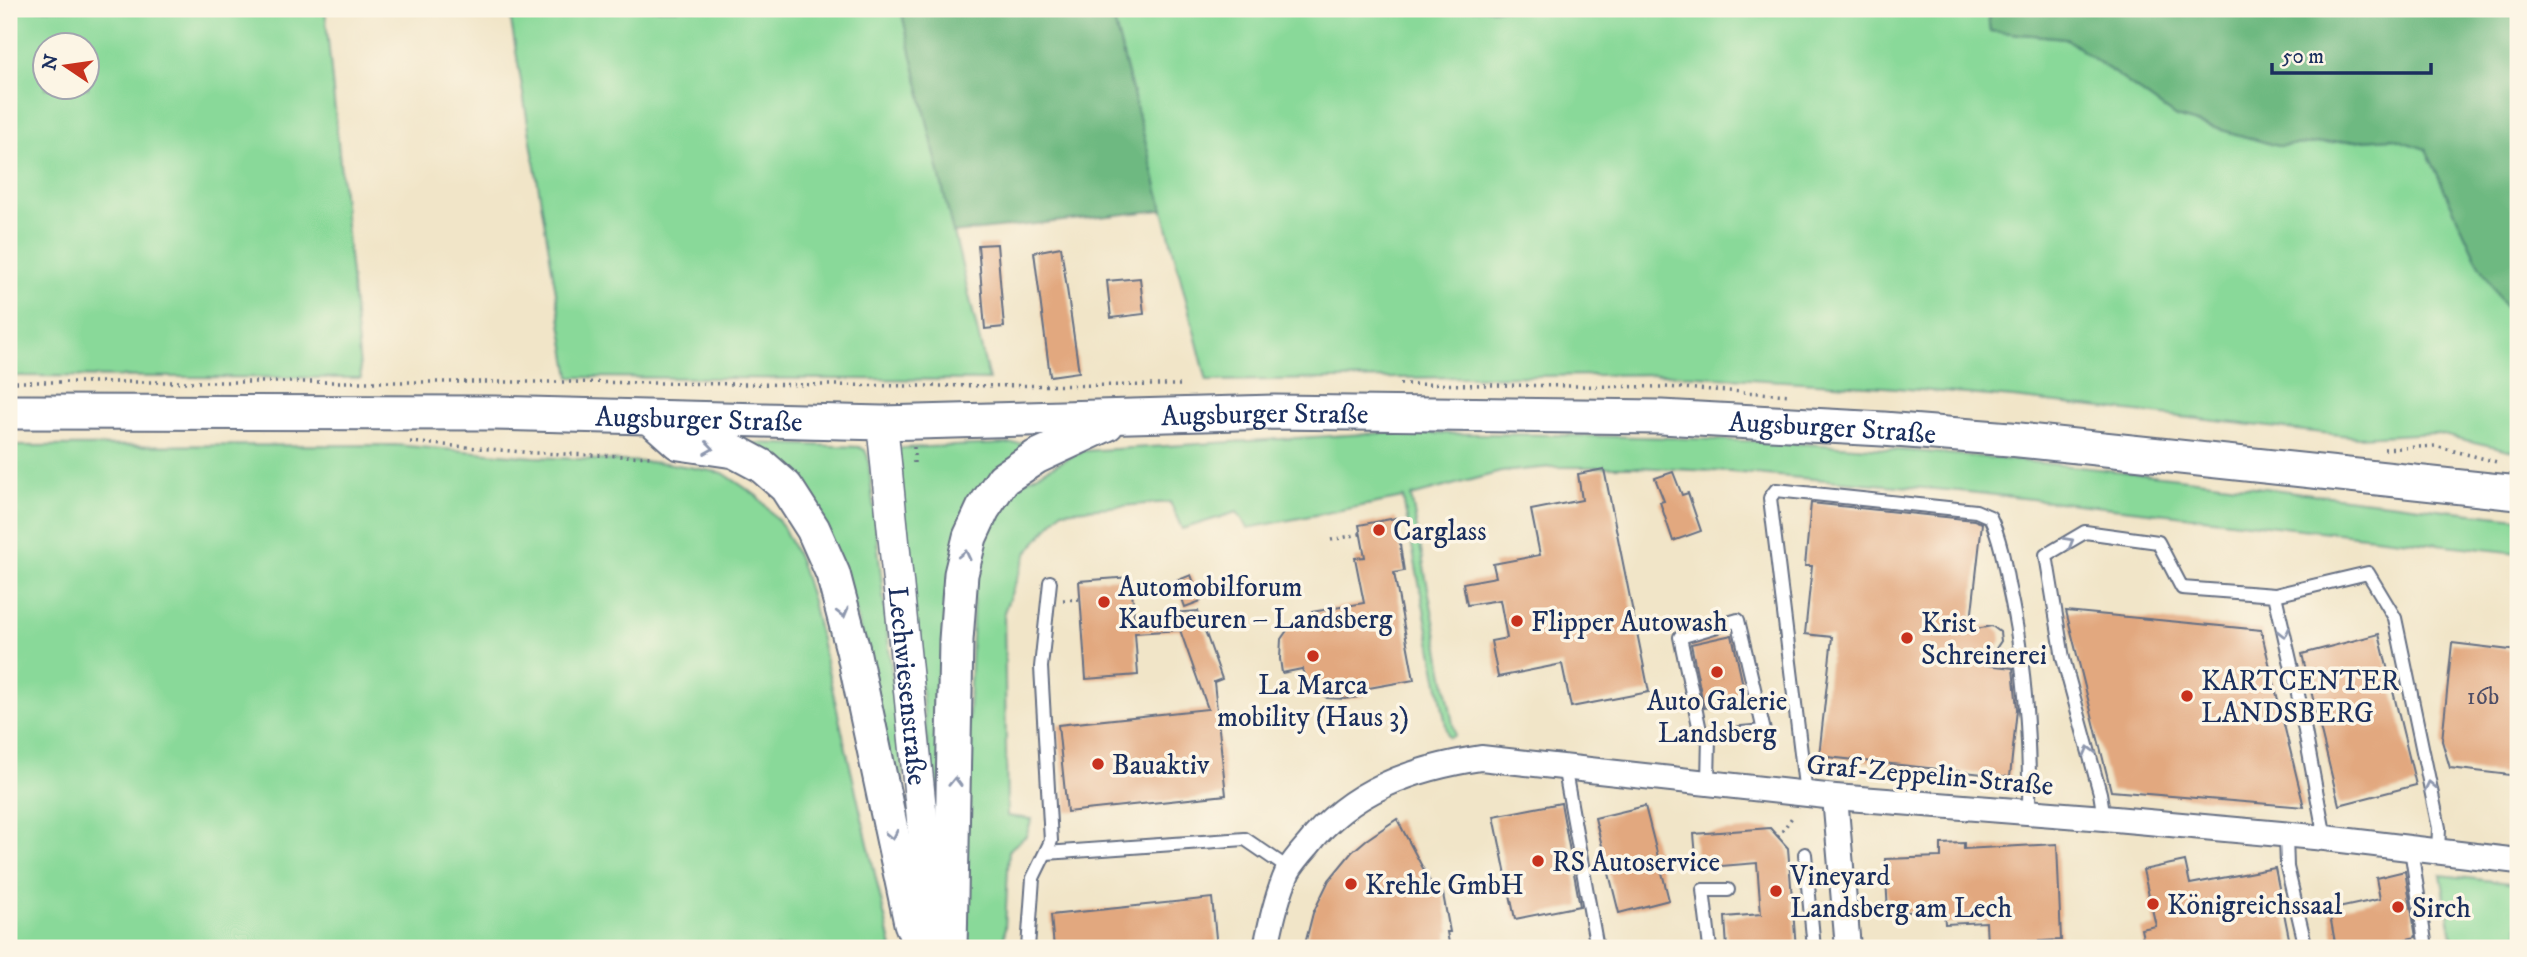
<svg xmlns="http://www.w3.org/2000/svg" width="2527" height="957" font-family="'IM FELL DW Pica',serif">
	<style>
		.green { fill: #89d999; stroke: #52847c; stroke-width: 2; fill-rule: evenodd }
		.forest { fill: #6eb981; stroke: #447470; stroke-width: 2 }
		.building { fill: #e2a87f }
		.lines { fill: none; stroke-linecap: round; stroke-linejoin: round }
		.service-casing { stroke: #666f83; stroke-width: 16 }
		.minor-casing { stroke: #666f83; stroke-width: 28 }
		.tertiary-casing { stroke: #666f83; stroke-width: 33 }
		.secondary-casing { stroke: #666f83; stroke-width: 37 }
		.path { stroke: #666f83; stroke-width: 3.5; stroke-dasharray: 2 5; stroke-linecap: butt }
		.service { stroke: #fff; stroke-width: 12 }
		.minor { stroke: #fff; stroke-width: 24 }
		.tertiary { stroke: #fff; stroke-width: 30 }
		.secondary { stroke: #fff; stroke-width: 33 }
		.oneway { stroke: #8d97ae }
		.poi-dot { fill: #c8321e; stroke: #fcf5e5; stroke-width: 2.5 }
		.labels { text-anchor: middle; stroke-width: 7; stroke-linejoin: round; paint-order: stroke }
		.number-label { font-size: 24px; fill: #4d4d66 }
		.street-label { font-size: 28px; fill: #1b2f5e; stroke: #fcf5e5 }
		.poi-label { font-size: 28px; fill: #1b2f5e; stroke: #fcf5e5; text-anchor: start }
	</style>
	<rect width="100%" height="100%" fill="#fcf5e5"/>
	<filter id="ink" filterUnits="userSpaceOnUse"><feTurbulence type="fractalNoise" baseFrequency=".0143" numOctaves="2"/><feDisplacementMap in="SourceGraphic" scale="14" xChannelSelector="R" yChannelSelector="G"/><feConvolveMatrix kernelMatrix="1 2 1 2 8 2 1 2 1" color-interpolation-filters="sRGB"/></filter>
	<filter id="wash" filterUnits="userSpaceOnUse"><feTurbulence type="fractalNoise" baseFrequency=".00686" numOctaves="4" result="noise"/><feDisplacementMap in="SourceGraphic" scale="28" xChannelSelector="R" yChannelSelector="G"/><feGaussianBlur stdDeviation="1.57" result="paint"/><feColorMatrix in="noise" values="0 0 0 0 0 0 0 0 0 0 0 0 0 0 0 0 0 1.4 0 .05"/><feComposite in="paint" operator="in"/></filter>
	<g filter="url(#wash)">
		<rect width="100%" height="100%" fill="#f1e5c8"/>
		<g class="green">
			<path d="M 9,9 L 325,9 L 361,378 L 9,376 ZM 46,46 L 88,46 L 88,88 L 46,88 Z"/>
			<polygon points="509,9 901,9 989,380 570,377"/>
			<polygon points="1111,9 1987,9 1990,31 2065,38 2176,117 2278,146 2392,138 2426,149 2475,256 2518,330 2518,452 2434,433 2358,437 2013,398 1884,387 1664,374 1207,381"/>
			<path d="M 1381,433 C 1578,434 1775,438 1971,456 C 2154,473 2336,498 2518,518 L 2518,553 L 1959,491 L 1730,472 L 1636,467 L 1552,467 L 1501,472 L 1411,496 L 1455,735 L 1450,738 L 1448,736 L 1403,498 L 1248,528 L 1237,512 L 1182,529 L 1170,502 L 1062,511 L 1027,553 L 1004,612 L 1007,816 L 1032,819 L 1026,836 L 1009,850 L 1004,948 L 967,948 L 964,834 L 975,562 L 1009,489 L 1082,451 Z"/>
			<polygon points="756,443 859,447 865,450 868,457 914,875 854,604 756,449"/>
			<polygon points="1029,443 982,489 940,862 896,454 901,448"/>
			<polygon points="395,445 534,457 666,463 723,473 757,496 782,525 799,559 812,601 892,948 9,948 9,446"/>
			<polygon points="2441,875 2518,884 2518,948 2454,948"/>
		</g>
		<g class="forest">
			<polygon points="901,9 1111,9 1163,210 953,233"/>
			<polygon points="1987,9 2518,9 2518,330 2475,256 2426,149 2392,138 2278,146 2176,117 2065,38 1990,31"/>
		</g>
		<g id="blocks">
			<g class="building">
				<polygon points="997,244 1004,327 985,329 978,245"/>
				<polygon points="1061,247 1079,372 1050,376 1034,252"/>
				<polygon points="1140,278 1144,314 1111,318 1107,281"/>
				<polygon points="1604,469 1649,692 1571,707 1562,664 1498,677 1491,641 1507,638 1500,600 1467,605 1463,583 1496,577 1493,564 1540,555 1531,510 1582,500 1578,474"/>
				<polygon points="1673,472 1682,495 1688,493 1701,531 1673,541 1660,502 1664,501 1655,478"/>
				<polygon points="1811,503 1974,520 1982,523 1970,630 1992,626 2000,632 2001,641 1985,665 2013,668 2017,709 2010,777 1819,756 1832,637 1805,634 1812,566 1805,566"/>
				<polygon points="1396,518 1404,571 1394,573 1414,680 1363,689 1365,696 1345,699 1327,698 1310,686 1302,669 1282,673 1280,659 1281,639 1293,622 1312,612 1364,603 1355,558 1365,557 1359,525"/>
				<polygon points="1191,575 1201,601 1185,607 1176,581"/>
				<polygon points="1131,577 1134,616 1198,611 1222,679 1214,682 1226,795 1067,812 1058,725 1208,709 1180,630 1135,633 1138,675 1086,679 1079,581"/>
				<polygon points="2066,611 2261,630 2304,807 2111,791"/>
				<polygon points="2379,634 2416,785 2339,805 2302,654"/>
				<polygon points="1732,635 1746,699 1704,708 1691,644"/>
				<polygon points="2452,643 2518,651 2518,776 2450,768 2442,741"/>
				<polygon points="1561,803 1580,906 1515,919 1494,816"/>
				<polygon points="1645,806 1669,900 1619,913 1595,818"/>
				<polygon points="1397,819 1437,895 1443,894 1450,932 1447,932 1450,948 1304,948 1313,913 1329,880 1352,852 1366,840"/>
				<polygon points="1770,828 1788,848 1796,948 1727,948 1725,917 1761,914 1757,863 1697,868 1694,834"/>
				<polygon points="1964,843 1964,849 2057,844 2061,940 1987,944 1986,922 1945,924 1944,910 1888,913 1885,859 1941,857 1941,844"/>
				<polygon points="2185,861 2190,884 2275,868 2291,948 2145,948 2141,929 2156,926 2143,870"/>
				<polygon points="2405,871 2416,937 2380,945 2380,948 2336,948 2329,910 2380,899 2376,878"/>
				<polygon points="1212,898 1217,948 1054,948 1051,915"/>
			</g>
		</g>
	</g>
	<g filter="url(#ink)">
		<use href="#blocks" fill-opacity="0" stroke="#666f83" stroke-width="2"/>
		<g class="lines">
			<defs>
				<g id="service">
					<polyline points="2275,595 2368,573 2395,618 2439,828 2438,853"/>
					<polyline points="1564,766 1597,948"/>
					<polyline points="1708,782 1709,736 1764,731 1738,620 1680,637 1701,735 1709,736"/>
					<path d="M 1806,794 L 1770,498 L 1776,490 L 1976,511 L 1990,517 C 2000,538 2004,561 2008,584 C 2025,659 2030,735 2029,812"/>
					<polyline points="2104,818 2100,793 2063,658 2046,555 2085,532 2158,542 2182,588 2275,595 2299,699 2325,838"/>
					<polyline points="2286,835 2287,867 2306,948"/>
					<polyline points="2411,849 2426,948"/>
					<polyline points="1046,853 1245,839 1289,869"/>
					<polyline points="1805,854 1814,948"/>
					<polyline points="1028,948 1033,878 1051,841 1041,667 1050,582"/>
					<polyline points="1710,948 1703,890 1728,890"/>
				</g>
				<g id="minor">
					<polyline points="1835,797 1848,948"/>
					<path d="M 1266,948 C 1271,922 1277,895 1288,871 C 1293,862 1301,853 1308,845 C 1350,790 1415,768 1481,758 L 1835,797 L 2104,818 L 2325,838 L 2518,861"/>
				</g>
				<g id="tertiary">
					<path id="s1" d="M 882,423 L 935,948"/>
				</g>
				<g id="secondary">
					<path id="s2" d="M 9,412 L 494,413 L 882,423 L 1274,412 L 1661,417 L 1883,429 L 2010,439 L 2518,493"/>
					<polyline points="651,418 679,443 734,451 762,466 786,487 813,529 833,574 853,650 911,923 921,948"/>
					<polyline points="950,948 956,640 961,574 970,537 983,509 1003,479 1036,457 1107,424"/>
				</g>
			</defs>
			<use href="#service" class="service-casing"/>
			<use href="#minor" class="minor-casing"/>
			<use href="#tertiary" class="tertiary-casing"/>
			<use href="#secondary" class="secondary-casing"/>
			<g class="path">
				<polyline points="9,382 567,382 914,386 1183,385"/>
				<polyline points="1400,384 1665,387 1791,395"/>
				<polyline points="410,442 534,453 654,457"/>
				<polyline points="914,447 914,468"/>
				<polyline points="2384,449 2435,446 2497,462"/>
				<polyline points="1331,540 1360,534"/>
				<polyline points="1063,600 1080,599"/>
				<polyline points="1778,837 1793,816"/>
			</g>
			<use href="#service" class="service"/>
			<use href="#minor" class="minor"/>
			<use href="#tertiary" class="tertiary"/>
			<use href="#secondary" class="secondary"/>
		</g>
		<defs><path id="oneway-chevron" d="M-2-3.5L2.5 0L-2 3.5" fill="none" stroke-width="1.6" stroke-linecap="round" stroke-linejoin="round" transform="scale(1.75)"/></defs>
		<g class="oneway">
			<use href="#oneway-chevron" transform="translate(709 448) rotate(8)"/>
			<use href="#oneway-chevron" transform="translate(2069 542) rotate(-30)"/>
			<use href="#oneway-chevron" transform="translate(965 555) rotate(-77)"/>
			<use href="#oneway-chevron" transform="translate(843 613) rotate(75)"/>
			<use href="#oneway-chevron" transform="translate(2284 633) rotate(77)"/>
			<use href="#oneway-chevron" transform="translate(2089 751) rotate(-105)"/>
			<use href="#oneway-chevron" transform="translate(955 782) rotate(-89)"/>
			<use href="#oneway-chevron" transform="translate(2430 786) rotate(-102)"/>
			<use href="#oneway-chevron" transform="translate(892 835) rotate(78)"/>
		</g>
	</g>
	<g class="poi-dot">
		<circle cx="1379" cy="530" r="7"/>
		<circle cx="1104" cy="602" r="7"/>
		<circle cx="1517" cy="621" r="7"/>
		<circle cx="1907" cy="638" r="7"/>
		<circle cx="1313" cy="656" r="7"/>
		<circle cx="1717" cy="672" r="7"/>
		<circle cx="2187" cy="696" r="7"/>
		<circle cx="1098" cy="764" r="7"/>
		<circle cx="1538" cy="861" r="7"/>
		<circle cx="1351" cy="884" r="7"/>
		<circle cx="1776" cy="891" r="7"/>
		<circle cx="2153" cy="904" r="7"/>
		<circle cx="2398" cy="907" r="7"/>
	</g>
	<g class="labels">
		<g class="number-label">
			<text x="2483" y="704">16b</text>
		</g>
		<g class="street-label">
			<text dy="10" stroke="none"><textPath href="#s2" startOffset="1256">Augsburger Straße</textPath></text>
			<text dy="10" stroke="none"><textPath href="#s2" startOffset="690">Augsburger Straße</textPath></text>
			<text dy="10" stroke="none"><textPath href="#s2" startOffset="1824">Augsburger Straße</textPath></text>
			<text dy="10" stroke="none"><textPath href="#s1" startOffset="264">Lechwiesenstraße</textPath></text>
			<text transform="translate(1930 774) rotate(5)" y="10">Graf-Zeppelin-Straße</text>
		</g>
		<g class="poi-label">
			<text x="1393" y="540">Carglass</text>
			<text x="1118" y="596">Automobilforum<tspan x="1118" dy="32">Kaufbeuren – Landsberg</tspan></text>
			<text x="1531" y="631">Flipper Autowash</text>
			<text x="1921" y="632">Krist<tspan x="1921" dy="32">Schreinerei</tspan></text>
			<text x="2201" y="690">KARTCENTER<tspan x="2201" dy="32">LANDSBERG</tspan></text>
			<text x="1313" y="694" text-anchor="middle">La Marca<tspan x="1313" dy="32">mobility (Haus 3)</tspan></text>
			<text x="1717" y="710" text-anchor="middle">Auto Galerie<tspan x="1717" dy="32">Landsberg</tspan></text>
			<text x="1112" y="774">Bauaktiv</text>
			<text x="1552" y="871">RS Autoservice</text>
			<text x="1790" y="885">Vineyard<tspan x="1790" dy="32">Landsberg am Lech</tspan></text>
			<text x="1365" y="894">Krehle GmbH</text>
			<text x="2167" y="914">Königreichssaal</text>
			<text x="2412" y="917">Sirch</text>
		</g>
	</g>
	<rect width="2527" height="957" fill="none" stroke="#fcf5e5" stroke-width="35"/>
	<g transform="translate(66 66) rotate(283)"><circle r="33" fill="#fcf5e5" stroke="#a2a6af" stroke-width="2"/>
	<path d="M0-5L12 26L0 18L-12 26Z" fill="#c8321e"/>
	<text y="-10" font-size="19" font-weight="bold" text-anchor="middle" fill="#1b2f5e">N</text>
	</g>
	<path d="M2272 63v10h159v-10" fill="none" stroke="#1b2f5e" stroke-width="3.5"/>
	<text x="2282" y="63" font-size="21" fill="#1b2f5e" stroke="#fcf5e5" stroke-width="5" paint-order="stroke">50 m</text>
</svg>
